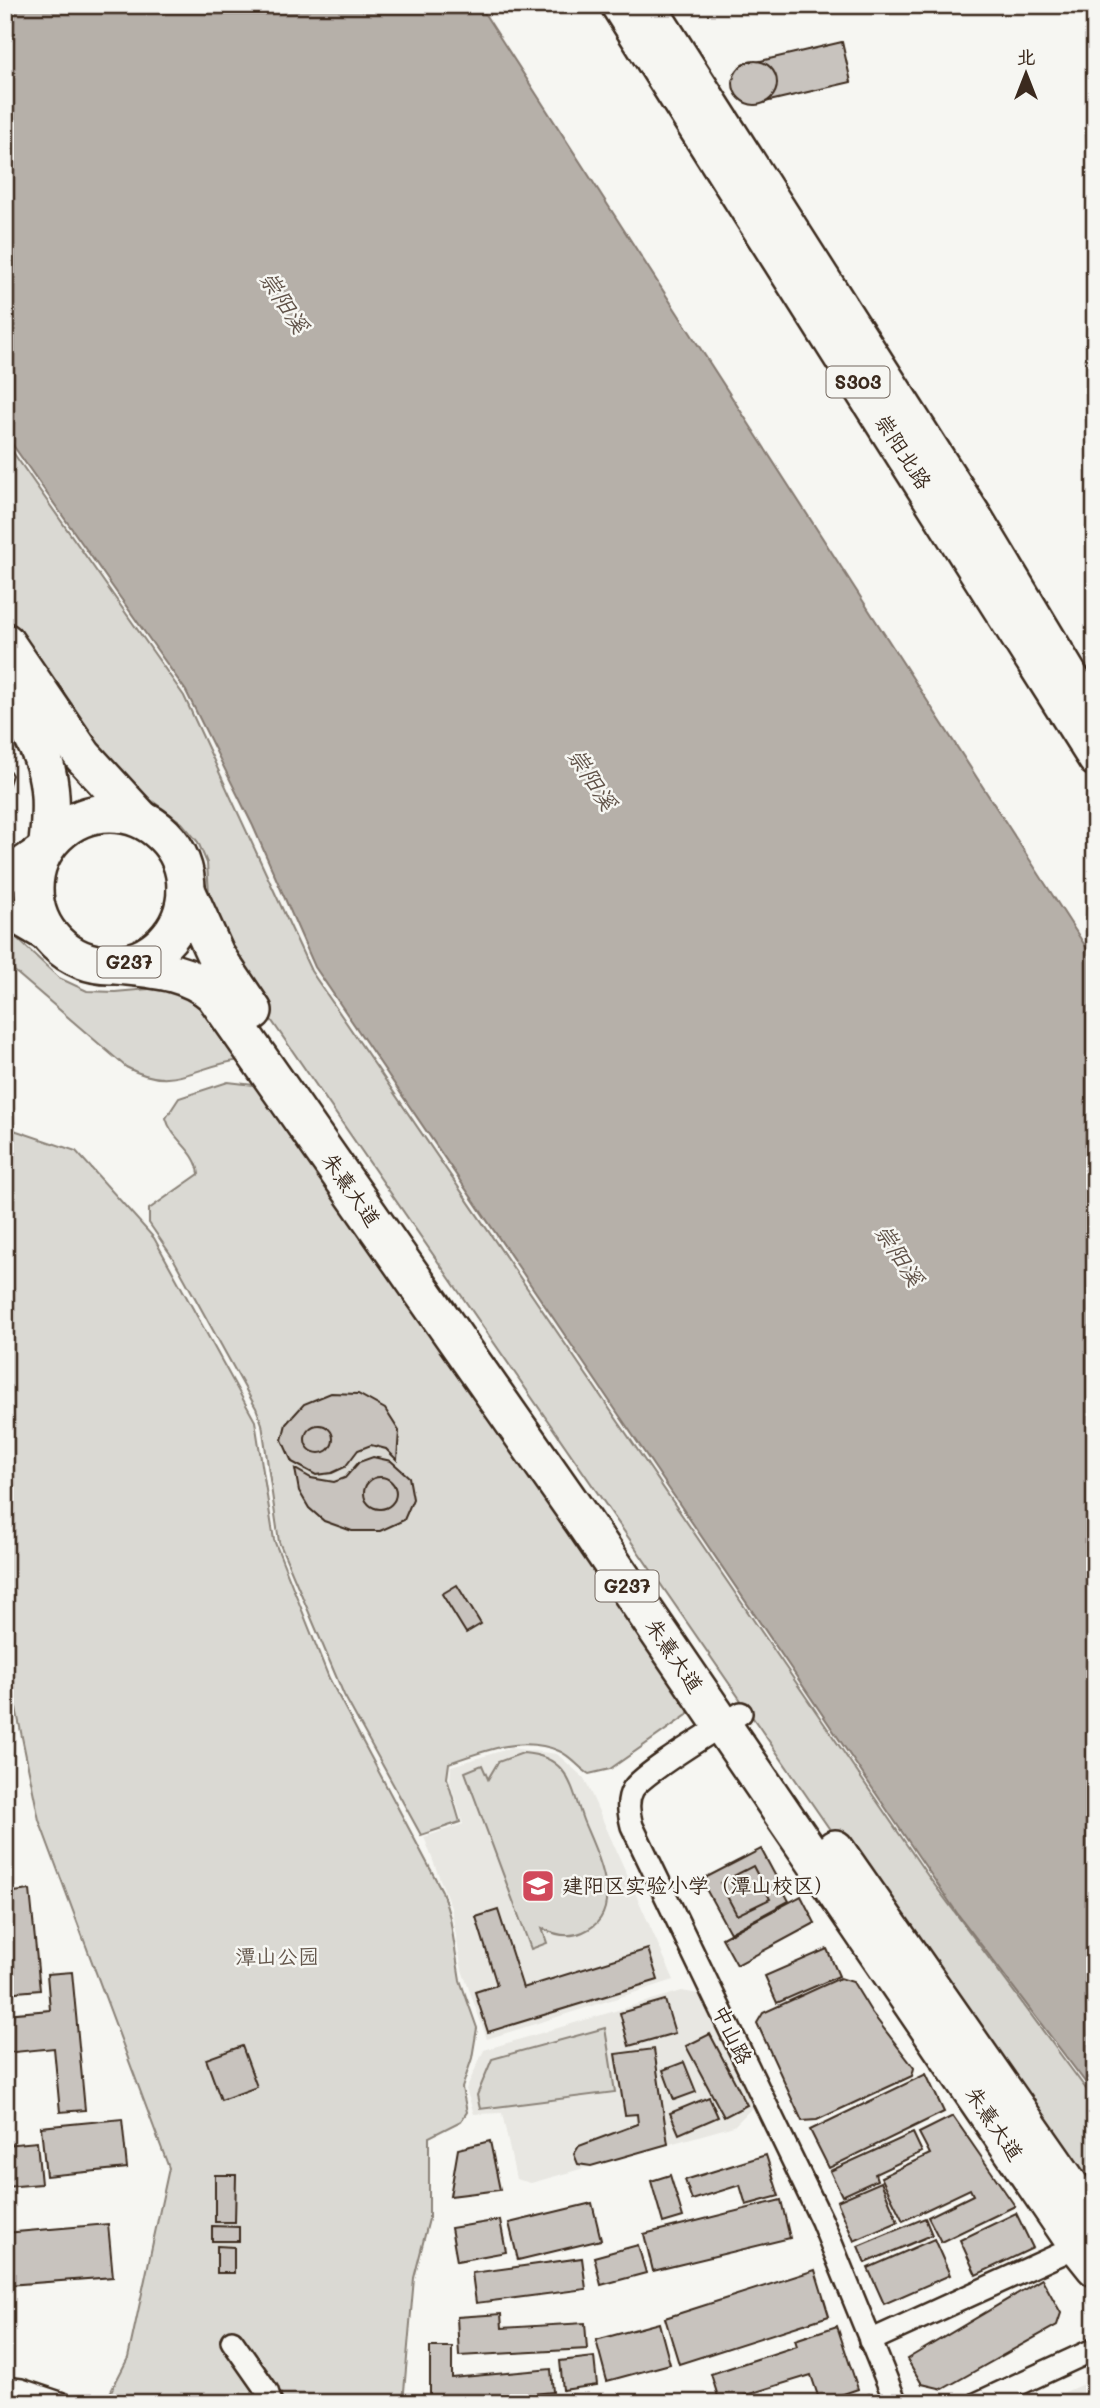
<svg xmlns="http://www.w3.org/2000/svg" width="1100" height="2408" font-family="Mali,'LXGW WenKai TC',sans-serif">
	<style>
		.built { fill: #e8e7e2 }
		.green { fill: #dad9d3; stroke: #8a8278; stroke-width: 2 }
		.water { fill: #b6b0a9; stroke: #857a71; stroke-width: 2 }
		.building { fill: #c8c3be; stroke: #3b2a1e; stroke-width: 2 }
		.lines { fill: none; stroke-linecap: round; stroke-linejoin: round }
		.street-casing { stroke: #3b2a1e; stroke-width: 26 }
		.primary-casing { stroke: #3b2a1e; stroke-width: 37 }
		.highway-casing { stroke: #3b2a1e; stroke-width: 42 }
		.street { stroke: #f6f6f2; stroke-width: 21 }
		.primary { stroke: #f6f6f2; stroke-width: 32 }
		.highway { stroke: #f6f6f2; stroke-width: 37 }
		.labels { text-anchor: middle; stroke-width: 5; stroke-linejoin: round; paint-order: stroke }
		.shield { fill: #f6f6f2; stroke: #73675e; stroke-width: 2 }
		.shield-label { font-size: 19px; font-weight: bold; fill: #3b2a1e }
		.street-label { font-size: 21px; fill: #3b2a1e; stroke: #f6f6f2 }
		.poi-label { font-size: 21px; fill: #3b2a1e; stroke: #f6f6f2; text-anchor: start }
		.park-label { font-size: 21px; fill: #63564b; stroke: #f6f6f2 }
		.water-label { font-size: 23px; font-style: italic; fill: #605248; stroke: #f6f6f2 }
	</style>
	<rect width="100%" height="100%" fill="#f6f6f2"/>
	<filter id="ink" filterUnits="userSpaceOnUse"><feTurbulence type="fractalNoise" baseFrequency=".0143" numOctaves="2"/><feDisplacementMap in="SourceGraphic" scale="14" xChannelSelector="R" yChannelSelector="G"/><feConvolveMatrix kernelMatrix="1 2 1 2 8 2 1 2 1" color-interpolation-filters="sRGB"/></filter>
	<g filter="url(#ink)">
		<g class="built">
			<polygon points="511,1748 557,1754 584,1778 674,1980 487,2039 462,1970 451,1908 424,1837 463,1824 450,1782 451,1766"/>
			<polygon points="682,1991 698,1994 754,2106 734,2126 531,2183 516,2179 502,2113 474,2114 466,2089 484,2050"/>
			<polygon points="1095,2379 1095,2403 1040,2403"/>
		</g>
		<g class="green">
			<polygon points="5,441 184,696 311,971 928,1876 1095,2101 1095,2191 862,1876 236,969 210,909 207,863 198,842 182,823 136,789 103,758 5,627"/>
			<path d="M 5,927 L 59,978 L 87,991 L 115,992 L 171,987 L 191,995 L 210,1013 L 242,1060 C 196,1064 175,1094 126,1067 L 5,963 Z"/>
			<path d="M 228,1082 L 262,1086 L 690,1708 L 687,1715 L 610,1769 L 589,1774 C 579,1768 571,1756 559,1751 C 523,1735 483,1751 449,1763 L 447,1778 L 460,1822 L 421,1835 L 344,1695 L 279,1542 L 262,1424 L 256,1408 L 173,1258 L 149,1223 L 149,1209 L 199,1174 C 196,1149 172,1141 166,1118 L 179,1098 Z"/>
			<polygon points="5,1127 76,1151 154,1238 255,1421 274,1540 329,1678 442,1891 450,1918 460,1980 477,2028 472,2058 462,2088 467,2112 461,2121 429,2137 429,2219 414,2278 403,2403 105,2403 128,2358 169,2168 39,1820 5,1654"/>
			<path d="M 523,1753 C 538,1754 552,1758 562,1770 C 573,1783 577,1804 583,1820 C 595,1850 629,1913 583,1932 C 570,1938 555,1935 542,1928 L 547,1943 L 531,1949 L 465,1772 L 482,1765 L 488,1779 L 498,1762 Z"/>
			<polygon points="605,2028 615,2092 480,2109 477,2095 492,2059"/>
		</g>
		<polygon class="water" points="5,5 479,5 1095,961 1095,2095 957,1913 315,967 253,826 186,691 5,434"/>
		<g class="building">
			<polygon points="842,42 851,82 765,102 756,62"/>
			<circle cx="755" cy="83" r="22"/>
			<polygon points="5,763 12,775 5,796"/>
			<polygon points="331,1393 358,1394 385,1409 399,1431 397,1460 386,1449 371,1445 358,1450 345,1467 332,1473 316,1475 292,1462 282,1440 286,1424 304,1404"/>
			<circle cx="319" cy="1439" r="14"/>
			<polygon points="373,1457 391,1461 409,1477 413,1499 404,1520 380,1531 352,1531 324,1521 309,1508 299,1491 295,1469 311,1478 334,1482 345,1478 359,1462"/>
			<circle cx="380" cy="1493" r="16"/>
			<polygon points="457,1585 481,1624 466,1633 442,1594"/>
			<polygon points="8,1837 10,1867 5,1867 5,1838"/>
			<polygon points="761,1849 789,1901 730,1933 701,1880"/>
			<polygon points="753,1866 770,1899 737,1915 720,1883"/>
			<polygon points="30,1890 40,1990 5,1993 5,1893"/>
			<polygon points="801,1896 815,1923 737,1965 722,1938"/>
			<polygon points="498,1910 523,1988 648,1949 658,1980 488,2032 475,1992 497,1985 476,1917"/>
			<polygon points="827,1949 839,1976 777,2003 765,1976"/>
			<polygon points="72,1972 85,2110 60,2112 54,2048 5,2053 5,2014 50,2010 47,1974"/>
			<polygon points="840,1978 853,1982 872,2013 914,2068 912,2076 817,2120 802,2121 757,2023 763,2013"/>
			<polygon points="665,2000 675,2033 629,2046 620,2013"/>
			<polygon points="710,2034 747,2105 724,2117 686,2046"/>
			<polygon points="242,2046 257,2087 221,2100 206,2059"/>
			<polygon points="654,2049 668,2144 591,2166 578,2164 574,2154 579,2146 638,2124 637,2114 625,2115 615,2054"/>
			<polygon points="684,2062 696,2092 674,2100 663,2070"/>
			<polygon points="926,2074 944,2112 829,2168 810,2130"/>
			<polygon points="709,2097 718,2117 679,2134 670,2113"/>
			<polygon points="953,2116 1015,2206 941,2242 928,2217 973,2195 970,2189 903,2221 881,2177 930,2154 919,2133"/>
			<polygon points="122,2119 127,2168 46,2176 41,2127"/>
			<polygon points="913,2133 922,2152 875,2174 877,2180 842,2196 830,2171"/>
			<polygon points="490,2141 500,2190 450,2196 458,2149"/>
			<polygon points="37,2142 41,2184 5,2187 5,2145"/>
			<polygon points="766,2155 779,2196 746,2205 740,2185 692,2200 685,2180"/>
			<polygon points="215,2175 236,2175 235,2222 215,2222"/>
			<polygon points="670,2175 683,2217 663,2223 651,2181"/>
			<polygon points="881,2182 898,2222 854,2241 837,2201"/>
			<polygon points="781,2200 790,2238 653,2271 644,2234"/>
			<polygon points="592,2203 601,2240 518,2260 509,2223"/>
			<polygon points="1016,2213 1033,2248 976,2275 960,2240"/>
			<polygon points="925,2218 932,2235 865,2263 858,2246"/>
			<polygon points="500,2220 506,2252 457,2261 451,2228"/>
			<polygon points="108,2224 113,2277 8,2285 9,2296 5,2297 5,2233"/>
			<polygon points="212,2226 239,2227 239,2241 212,2241"/>
			<polygon points="934,2239 950,2275 884,2304 868,2268"/>
			<polygon points="638,2245 646,2273 601,2285 594,2257"/>
			<polygon points="217,2246 234,2247 234,2273 217,2273"/>
			<polygon points="582,2258 586,2289 476,2303 472,2273"/>
			<polygon points="815,2270 829,2316 679,2364 665,2318"/>
			<polygon points="1042,2279 1061,2313 1057,2325 943,2389 922,2384 907,2359"/>
			<polygon points="501,2314 502,2328 585,2323 587,2349 459,2356 457,2317"/>
			<polygon points="659,2323 670,2364 607,2381 596,2340"/>
			<polygon points="837,2326 858,2389 820,2402 811,2375 720,2403 711,2374 797,2346 795,2340"/>
			<polygon points="430,2347 452,2347 452,2378 551,2369 553,2392 441,2403 430,2395"/>
			<polygon points="594,2357 597,2385 563,2390 560,2361"/>
			<polygon points="869,2394 872,2403 847,2403"/>
		</g>
		<g class="lines">
			<defs>
				<g id="street">
					<path d="M 741,1713 C 719,1728 645,1771 633,1789 C 626,1801 629,1814 632,1826 L 822,2221 L 896,2403"/>
					<polyline points="232,2341 267,2391 271,2403"/>
					<polyline points="870,2341 1078,2246"/>
					<polyline points="5,2388 21,2390 60,2403"/>
					<polyline points="978,2403 1095,2349"/>
				</g>
				<g id="primary">
					<polyline points="617,5 1095,760"/>
					<polyline points="649,5 977,519 1095,715"/>
					<polyline points="5,876 44,849"/>
					<polyline points="5,916 21,920 50,937"/>
				</g>
				<g id="highway">
					<polyline points="5,642 83,756 140,818"/>
					<path d="M 5,693 C 44,750 56,772 48,843"/>
					<circle cx="110" cy="889" r="76"/>
					<polyline points="186,890 216,956 253,1011"/>
					<path d="M 117,965 C 153,969 186,970 214,994 L 583,1521 L 1075,2242 L 1095,2267"/>
					<polyline points="835,1849 1095,2222"/>
				</g>
			</defs>
			<use href="#street" class="street-casing"/>
			<use href="#primary" class="primary-casing"/>
			<use href="#highway" class="highway-casing"/>
			<use href="#street" class="street"/>
			<use href="#primary" class="primary"/>
			<use href="#highway" class="highway"/>
		</g>
	</g>
	<defs>
		<symbol id="school-square" viewBox="-11 -11 22 22"><rect x="-9" y="-9" width="18" height="18" rx="4" fill="#d1495b" stroke="#f6f6f2"/><path d="M0-5L7-2L0 1L-7-2ZM-4 1L0 2.5L4 1V4Q0 6-4 4Z" fill="#fff"/></symbol>
	</defs>
	<g fill-rule="evenodd">
		<use href="#school-square" x="519" y="1867" width="38" height="38"/>
	</g>
	<g class="labels">
		<g class="shield">
			<rect x="826.5" y="366.5" width="63" height="31" rx="5"/>
			<rect x="97.5" y="946.5" width="63" height="31" rx="5"/>
			<rect x="595.5" y="1570.5" width="63" height="31" rx="5"/>
		</g>
		<g class="shield-label">
			<text x="858" y="389">S303</text>
			<text x="129" y="969">G237</text>
			<text x="627" y="1593">G237</text>
		</g>
		<g class="street-label">
			<text transform="translate(903 452) rotate(57)" y="7">崇阳北路</text>
			<text transform="translate(351 1190) rotate(55)" y="7">朱熹大道</text>
			<text transform="translate(674 1656) rotate(56)" y="7">朱熹大道</text>
			<text transform="translate(732 2035) rotate(64)" y="7">中山路</text>
			<text transform="translate(994 2124) rotate(56)" y="7">朱熹大道</text>
		</g>
		<g class="poi-label">
			<text x="562" y="1893">建阳区实验小学（潭山校区）</text>
		</g>
		<g class="park-label">
			<text x="277" y="1964">潭山公园</text>
		</g>
		<g class="water-label">
			<text transform="translate(284 302) rotate(57)" y="8">崇阳溪</text>
			<text transform="translate(592 779) rotate(57)" y="8">崇阳溪</text>
			<text transform="translate(899 1255) rotate(57)" y="8">崇阳溪</text>
		</g>
	</g>
	<rect width="1100" height="2408" fill="none" stroke="#f6f6f2" stroke-width="28"/>
	<rect x="14" y="14" width="1072" height="2380" fill="none" stroke="#3b2a1e" stroke-width="2.5" filter="url(#ink)"/>
	<g transform="translate(1026 74)" stroke="#f6f6f2" stroke-width="5" paint-order="stroke">
	<path d="M0-5L12 26L0 18L-12 26Z" fill="#3b2a1e"/>
	<text y="-10" font-size="19" font-weight="bold" text-anchor="middle" fill="#3b2a1e">北</text>
	</g>
</svg>
